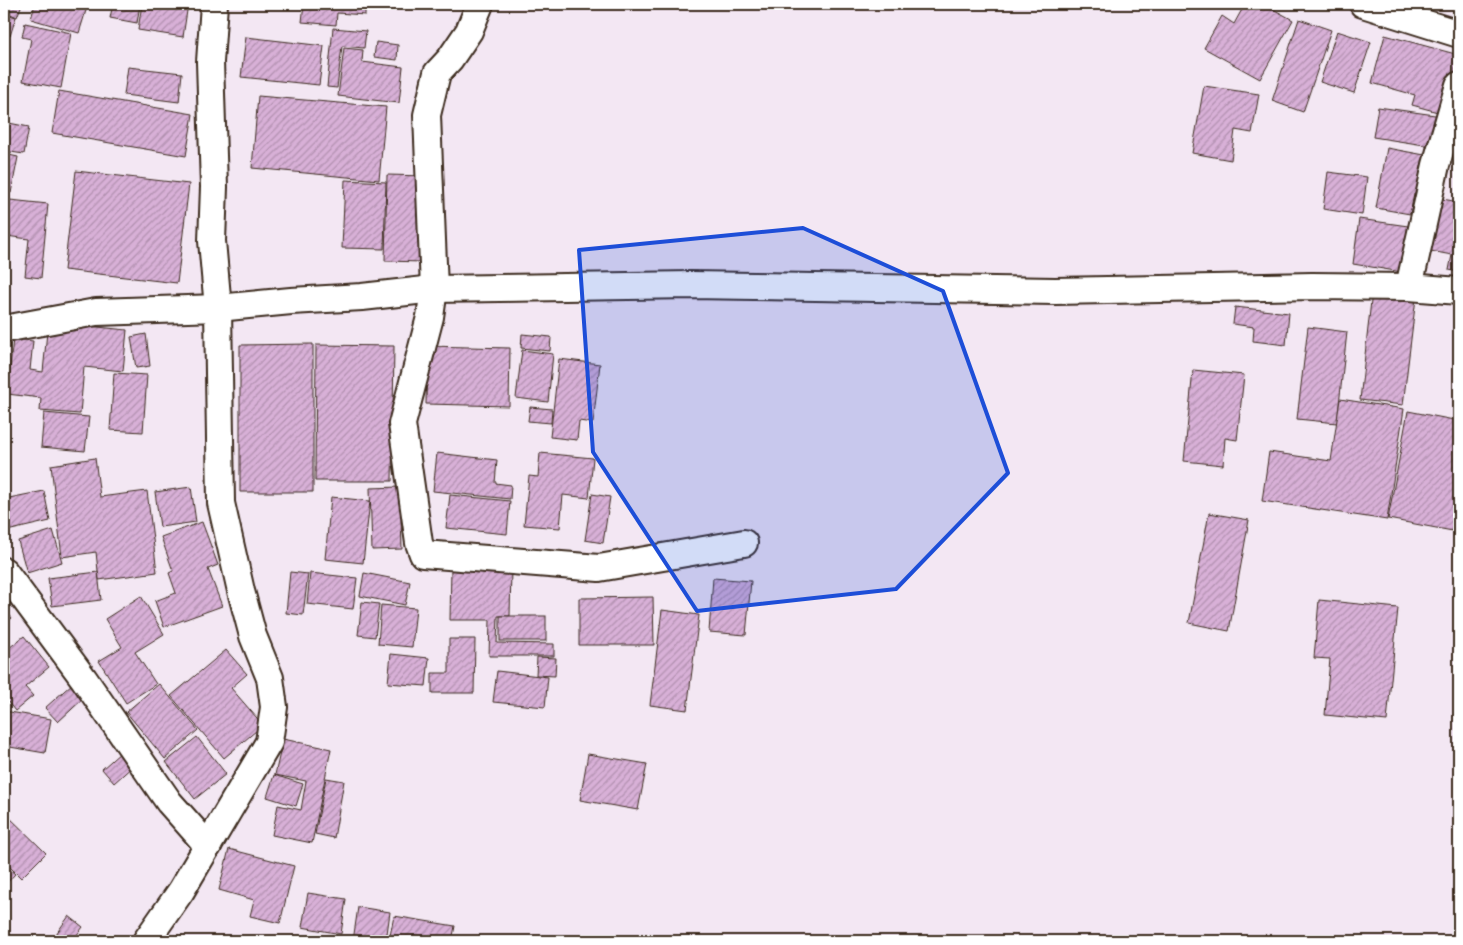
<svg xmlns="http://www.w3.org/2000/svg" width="1463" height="945" font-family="Pangolin,sans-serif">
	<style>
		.building { fill: url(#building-hatch); stroke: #3b2a1e }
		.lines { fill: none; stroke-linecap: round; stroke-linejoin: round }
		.minor-casing { stroke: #3b2a1e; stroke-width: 30 }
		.minor { stroke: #fff; stroke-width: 26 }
		.marked { fill: #1d4ed8; fill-opacity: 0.2; stroke: #1d4ed8; stroke-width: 4; stroke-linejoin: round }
	</style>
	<defs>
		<pattern id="building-hatch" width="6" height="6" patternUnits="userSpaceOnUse" patternTransform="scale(1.25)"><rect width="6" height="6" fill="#d8b0d7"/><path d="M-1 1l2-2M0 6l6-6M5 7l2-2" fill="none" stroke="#b08fae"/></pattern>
	</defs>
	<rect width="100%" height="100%" fill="#f3e7f3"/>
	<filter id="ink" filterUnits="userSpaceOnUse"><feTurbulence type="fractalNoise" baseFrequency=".02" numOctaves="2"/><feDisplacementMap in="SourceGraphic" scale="10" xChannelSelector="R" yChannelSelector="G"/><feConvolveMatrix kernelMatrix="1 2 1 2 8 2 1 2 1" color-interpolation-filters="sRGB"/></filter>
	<g filter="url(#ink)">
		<g class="building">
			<polygon points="4,4 22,4 17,17 4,11"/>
			<polygon points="35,4 88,4 79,33 31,19"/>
			<polygon points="113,4 140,4 137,23 110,18"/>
			<polygon points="142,4 188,4 183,37 138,30"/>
			<polygon points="304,4 365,4 365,15 337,13 336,25 302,22"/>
			<polygon points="1245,4 1264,4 1293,20 1260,79 1204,48 1222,16 1234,24"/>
			<polygon points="4,13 16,17 10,36 4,34"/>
			<polygon points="1299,19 1331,30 1303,112 1272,101"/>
			<polygon points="25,23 71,33 61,88 23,81 31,39 22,37"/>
			<polygon points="333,28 366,31 364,48 342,46 337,88 327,87"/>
			<polygon points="1337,31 1371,42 1354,93 1320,82"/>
			<polygon points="1385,35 1459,55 1445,114 1412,105 1415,95 1372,83"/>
			<polygon points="246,37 324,46 319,85 241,77"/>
			<polygon points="376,42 398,45 397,60 374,57"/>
			<polygon points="344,48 363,50 362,62 403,67 399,103 338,96"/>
			<polygon points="128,67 182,73 179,102 124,95"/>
			<polygon points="1204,86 1259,94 1252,133 1235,130 1231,160 1192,153"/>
			<polygon points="59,91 193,114 186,156 52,133"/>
			<polygon points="258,96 386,107 379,180 252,168"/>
			<polygon points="1378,107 1442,116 1437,147 1373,137"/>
			<polygon points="4,122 29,127 24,154 4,151"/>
			<polygon points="1387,148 1430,156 1423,195 1414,194 1410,214 1376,208"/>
			<polygon points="4,154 18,157 11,193 4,191"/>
			<polygon points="76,171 189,184 177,283 64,270"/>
			<polygon points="1328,172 1367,177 1362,215 1323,209"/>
			<polygon points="387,175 426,176 423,262 385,261"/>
			<polygon points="345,180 386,182 384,249 342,248"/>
			<polygon points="4,192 9,193 4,233"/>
			<polygon points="1431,197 1459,202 1459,272 1449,270 1452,255 1420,249"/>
			<polygon points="10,200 48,204 41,278 25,276 29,239 6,236"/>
			<polygon points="1359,219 1415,227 1408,273 1353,264"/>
			<polygon points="4,268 7,288 4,289"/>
			<polygon points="1372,292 1416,298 1403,405 1360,400"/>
			<polygon points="1235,307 1289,313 1286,345 1253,341 1254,327 1233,324"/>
			<polygon points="48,322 127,330 123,371 84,367 80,414 40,411 41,398 7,394 13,339 33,341 30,370 43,372"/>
			<polygon points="1308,327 1347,332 1337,423 1297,419"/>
			<polygon points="146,334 150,366 136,368 131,337"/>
			<polygon points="522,334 551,337 550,351 521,348"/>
			<polygon points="313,344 313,492 240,492 240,345"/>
			<polygon points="316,345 394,346 392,481 315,481"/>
			<polygon points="427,346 510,348 509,406 426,404"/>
			<polygon points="522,350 553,354 548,402 516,398"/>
			<polygon points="559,359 600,364 593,423 579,421 577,440 550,437"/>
			<polygon points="1193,370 1244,375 1237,440 1225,438 1223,465 1184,461"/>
			<polygon points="114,373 147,375 143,432 110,430"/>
			<polygon points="1340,399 1404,409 1387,520 1262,501 1269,452 1331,461"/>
			<polygon points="4,405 8,421 4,422"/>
			<polygon points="530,407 552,409 551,423 528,421"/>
			<polygon points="1408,411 1459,421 1458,532 1388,519"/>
			<polygon points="44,413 89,417 85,451 41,447"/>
			<polygon points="437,453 497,460 495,483 511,485 510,499 433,491"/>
			<polygon points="540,453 593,458 589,498 563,495 560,528 524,525 529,476 538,477"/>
			<polygon points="95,458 100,497 147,491 157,572 99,580 96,552 62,557 51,465"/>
			<polygon points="191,487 196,522 160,527 155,492"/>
			<polygon points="400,487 402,549 372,550 370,488"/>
			<polygon points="44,491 50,521 7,531 4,516 4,499"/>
			<polygon points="592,494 610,497 603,543 585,540"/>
			<polygon points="450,495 510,501 507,534 446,528"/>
			<polygon points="331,497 370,501 363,563 325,559"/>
			<polygon points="1209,513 1249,520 1229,631 1189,623"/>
			<polygon points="202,522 218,565 208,569 222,606 164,627 155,601 176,593 169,573 173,571 161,537"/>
			<polygon points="53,530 62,562 27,573 18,541"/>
			<polygon points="451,568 511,569 510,616 498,616 497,643 554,644 554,656 489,656 490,620 450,620"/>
			<polygon points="98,572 101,600 52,606 48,578"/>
			<polygon points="290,572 308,574 303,615 286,613"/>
			<polygon points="310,573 357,578 353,609 307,604"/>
			<polygon points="364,573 410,582 405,605 360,596"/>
			<polygon points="713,578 751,581 746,635 709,632"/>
			<polygon points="141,596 164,634 135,652 156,684 126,703 99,661 122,647 105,619"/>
			<polygon points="653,597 654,645 579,645 579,598"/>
			<polygon points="1319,600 1398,608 1387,721 1325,715 1330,659 1314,658"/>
			<polygon points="362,602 379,604 375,637 358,635"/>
			<polygon points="381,605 416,608 412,647 378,644"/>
			<polygon points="4,609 12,618 4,625"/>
			<polygon points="662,610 699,615 687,710 650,705"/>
			<rect x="500" y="616" width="46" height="25"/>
			<polygon points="24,636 49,667 25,687 33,696 15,711 4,697 4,652"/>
			<polygon points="449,639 475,639 474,693 432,693 432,673 449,673"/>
			<polygon points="226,650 247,674 231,688 263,725 224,758 171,696"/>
			<polygon points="391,654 429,658 426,686 388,683"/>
			<polygon points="537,657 556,658 555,676 536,675"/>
			<polygon points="497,671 548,677 545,707 493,702"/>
			<polygon points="73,683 85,697 58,722 45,708"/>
			<polygon points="159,684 198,730 165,759 126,712"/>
			<polygon points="4,711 51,719 45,753 4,746"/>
			<polygon points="197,737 226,774 195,799 166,762"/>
			<polygon points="283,739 331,749 312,843 272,835 278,805 301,810 306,781 275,775"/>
			<polygon points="121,752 133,766 114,783 102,769"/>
			<polygon points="588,754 647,764 638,810 580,800"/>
			<polygon points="274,775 303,784 296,806 267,797"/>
			<polygon points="326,778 344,781 334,838 315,834"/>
			<polygon points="4,812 46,853 21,878 4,861"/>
			<polygon points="229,849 294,866 280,923 250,916 254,900 219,890"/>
			<polygon points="4,864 15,874 4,886"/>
			<polygon points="308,893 346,899 341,934 302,927"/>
			<polygon points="358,907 390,912 386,941 353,941"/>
			<polygon points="69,916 83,927 72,941 65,941 56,934"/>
			<polygon points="394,916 455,926 452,941 389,941"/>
		</g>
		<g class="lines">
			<defs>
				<g id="minor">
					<polyline points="480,4 469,31 450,59 437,73 427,115 434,289 430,317 402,424 419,543 423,554 599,568 744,543"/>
					<polyline points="1363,4 1459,34"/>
					<polyline points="1409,287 1436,165 1459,85"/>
					<polyline points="4,329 96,312 218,308 291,301 362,297 434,289 691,285 1055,291 1312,286 1409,287 1459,291"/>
					<polyline points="4,571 84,679 169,802 208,846"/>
					<polyline points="146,941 181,891 269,742 274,707 270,678 253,636 241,591 221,503 218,308 212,241 214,187 210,62 214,4"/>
				</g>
			</defs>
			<use href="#minor" class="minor-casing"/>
			<use href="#minor" class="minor"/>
		</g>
	</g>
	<path class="marked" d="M 803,228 L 943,291 L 1008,473 L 896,589 L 697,611 L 593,452 L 579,250 Z"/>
	<rect width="1463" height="945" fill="none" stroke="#fff" stroke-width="20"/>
	<rect x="10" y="10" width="1443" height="925" fill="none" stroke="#3b2a1e" stroke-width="2" filter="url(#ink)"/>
</svg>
